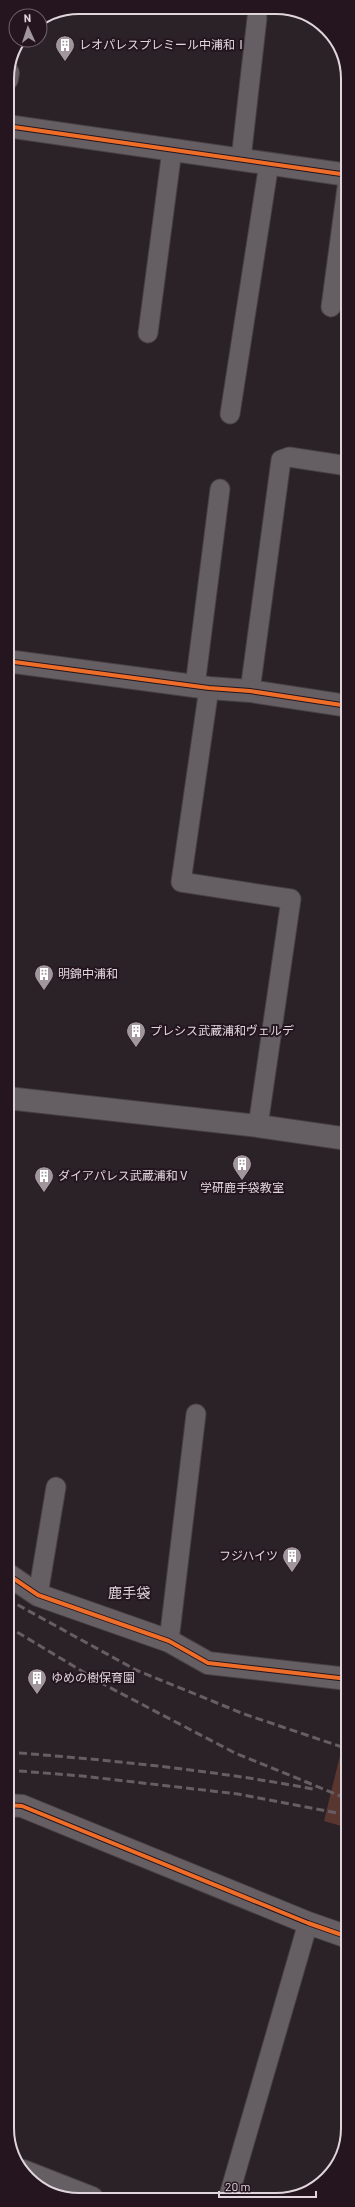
<svg xmlns="http://www.w3.org/2000/svg" width="355" height="2207" font-family="Barlow,'Noto Sans JP',sans-serif">
	<style>
		.green { fill: #5a3631 }
		.lines { fill: none; stroke-linecap: round; stroke-linejoin: round }
		.service-casing { stroke: #474044; stroke-width: 21 }
		.minor-casing { stroke: #474044; stroke-width: 24 }
		.tertiary-casing { stroke: #474044; stroke-width: 24 }
		.service { stroke: #655e62; stroke-width: 19 }
		.minor { stroke: #655e62; stroke-width: 22 }
		.tertiary { stroke: #655e62; stroke-width: 22 }
		.rail { stroke: #665e62; stroke-width: 3; stroke-dasharray: 8 4; stroke-linecap: butt }
		.cycleway-casing { stroke: #24151e; stroke-width: 6 }
		.cycleway { stroke: #ee6e29; stroke-width: 4 }
		.labels { text-anchor: middle; stroke-width: 4; stroke-linejoin: round; paint-order: stroke }
		.poi-label { font-size: 12px; fill: #e0d5db; stroke: #24151e; text-anchor: start }
		.quarter-label { font-size: 14px; fill: #e0d5db; stroke: #24151e }
		.rim { fill: none; stroke: #e0d5db; stroke-width: 2 }
	</style>
	<rect width="100%" height="100%" fill="#2a2226"/>
	<polygon class="green" points="344,1739 348,1740 348,1828 324,1821"/>
	<g class="lines">
		<defs>
			<g id="service">
				<polyline points="241,159 257,18"/>
				<polyline points="331,307 348,180"/>
				<polyline points="148,333 172,150"/>
				<polyline points="230,414 269,163"/>
				<polyline points="195,686 220,489"/>
				<polyline points="209,688 181,882 291,899 258,1126"/>
				<polyline points="250,691 281,460 289,457 348,466"/>
				<polyline points="38,1595 56,1487"/>
				<polyline points="169,1641 196,1414"/>
				<polyline points="228,2199 308,1923"/>
			</g>
			<g id="minor">
				<polyline points="7,126 348,175"/>
				<polyline points="7,661 209,688 250,691 348,706"/>
				<polyline points="7,1574 38,1595 169,1641 208,1663 348,1679"/>
				<polyline points="7,1805 22,1806 308,1923 348,1937"/>
				<polyline points="23,2171 92,2198"/>
			</g>
			<g id="tertiary">
				<polyline points="7,79 8,73"/>
				<polyline points="7,1098 258,1126 348,1139"/>
			</g>
		</defs>
		<use href="#service" class="service-casing"/>
		<use href="#minor" class="minor-casing"/>
		<use href="#tertiary" class="tertiary-casing"/>
		<use href="#service" class="service"/>
		<use href="#minor" class="minor"/>
		<use href="#tertiary" class="tertiary"/>
		<g class="rail">
			<polyline points="7,1599 136,1670 244,1714 348,1749"/>
			<polyline points="7,1626 105,1685 235,1753 348,1799"/>
			<path d="M 7,1752 C 110,1760 212,1770 313,1789"/>
			<polyline points="7,1770 82,1776 238,1794 348,1815"/>
		</g>
		<defs>
			<g id="cycleway">
				<polyline points="7,126 348,175"/>
				<polyline points="7,661 209,688 250,691 348,706"/>
				<polyline points="7,1574 38,1595 169,1641 208,1663 348,1679"/>
				<polyline points="7,1805 22,1806 308,1923 348,1937"/>
			</g>
		</defs>
		<use href="#cycleway" class="cycleway-casing"/>
		<use href="#cycleway" class="cycleway"/>
	</g>
	<defs>
		<symbol id="building-pin" viewBox="-11 -11 22 30"><path d="M0 17L-7.5 6A9.5 9.5 0 1 1 7.5 6Z" fill="#a0969c" stroke="#24151e"/><path d="M-4-6H4V6H1V3H-1V6H-4ZM-2.5-4.3h1.7v1.8h-1.7ZM.8-4.3h1.7v1.8H.8ZM-2.5-1h1.7V.8h-1.7ZM.8-1h1.7V.8H.8Z" fill="#fff"/></symbol>
	</defs>
	<g fill-rule="evenodd">
		<use href="#building-pin" x="54" y="34" width="22" height="30"/>
		<use href="#building-pin" x="33" y="963" width="22" height="30"/>
		<use href="#building-pin" x="125" y="1020" width="22" height="30"/>
		<use href="#building-pin" x="231" y="1153" width="22" height="30"/>
		<use href="#building-pin" x="33" y="1165" width="22" height="30"/>
		<use href="#building-pin" x="281" y="1545" width="22" height="30"/>
		<use href="#building-pin" x="26" y="1667" width="22" height="30"/>
	</g>
	<g class="labels">
		<g class="poi-label">
			<text x="79" y="49">レオパレスプレミール中浦和Ⅰ</text>
			<text x="58" y="978">明錦中浦和</text>
			<text x="150" y="1035">プレシス武蔵浦和ヴェルデ</text>
			<text x="58" y="1180">ダイアパレス武蔵浦和Ⅴ</text>
			<text x="242" y="1192" text-anchor="middle">学研鹿手袋教室</text>
			<text x="278" y="1560" text-anchor="end">フジハイツ</text>
			<text x="51" y="1682">ゆめの樹保育園</text>
		</g>
		<g class="quarter-label">
			<text x="129" y="1598">鹿手袋</text>
		</g>
	</g>
	<path d="M0 0H355V2207H0ZM79 14H276A65 65 0 0 1 341 79V2128A65 65 0 0 1 276 2193H79A65 65 0 0 1 14 2128V79A65 65 0 0 1 79 14Z" fill="#24151e" fill-rule="evenodd"/>
	<path class="rim" d="M79 14H276A65 65 0 0 1 341 79V2128A65 65 0 0 1 276 2193H79A65 65 0 0 1 14 2128V79A65 65 0 0 1 79 14Z"/>
	<g transform="translate(28 28) rotate(357)"><circle r="19" fill="#24151e" stroke="#6f626a"/>
	<path d="M0-3L7 15L0 10L-7 15Z" fill="#a0969c"/>
	<text y="-6" font-size="11" font-weight="bold" text-anchor="middle" fill="#e0d5db">N</text>
	</g>
	<path d="M219 2191v6h97v-6" fill="none" stroke="#e0d5db" stroke-width="2"/>
	<text x="225" y="2191" font-size="12" fill="#e0d5db" stroke="#24151e" stroke-width="3" paint-order="stroke">20 m</text>
</svg>
